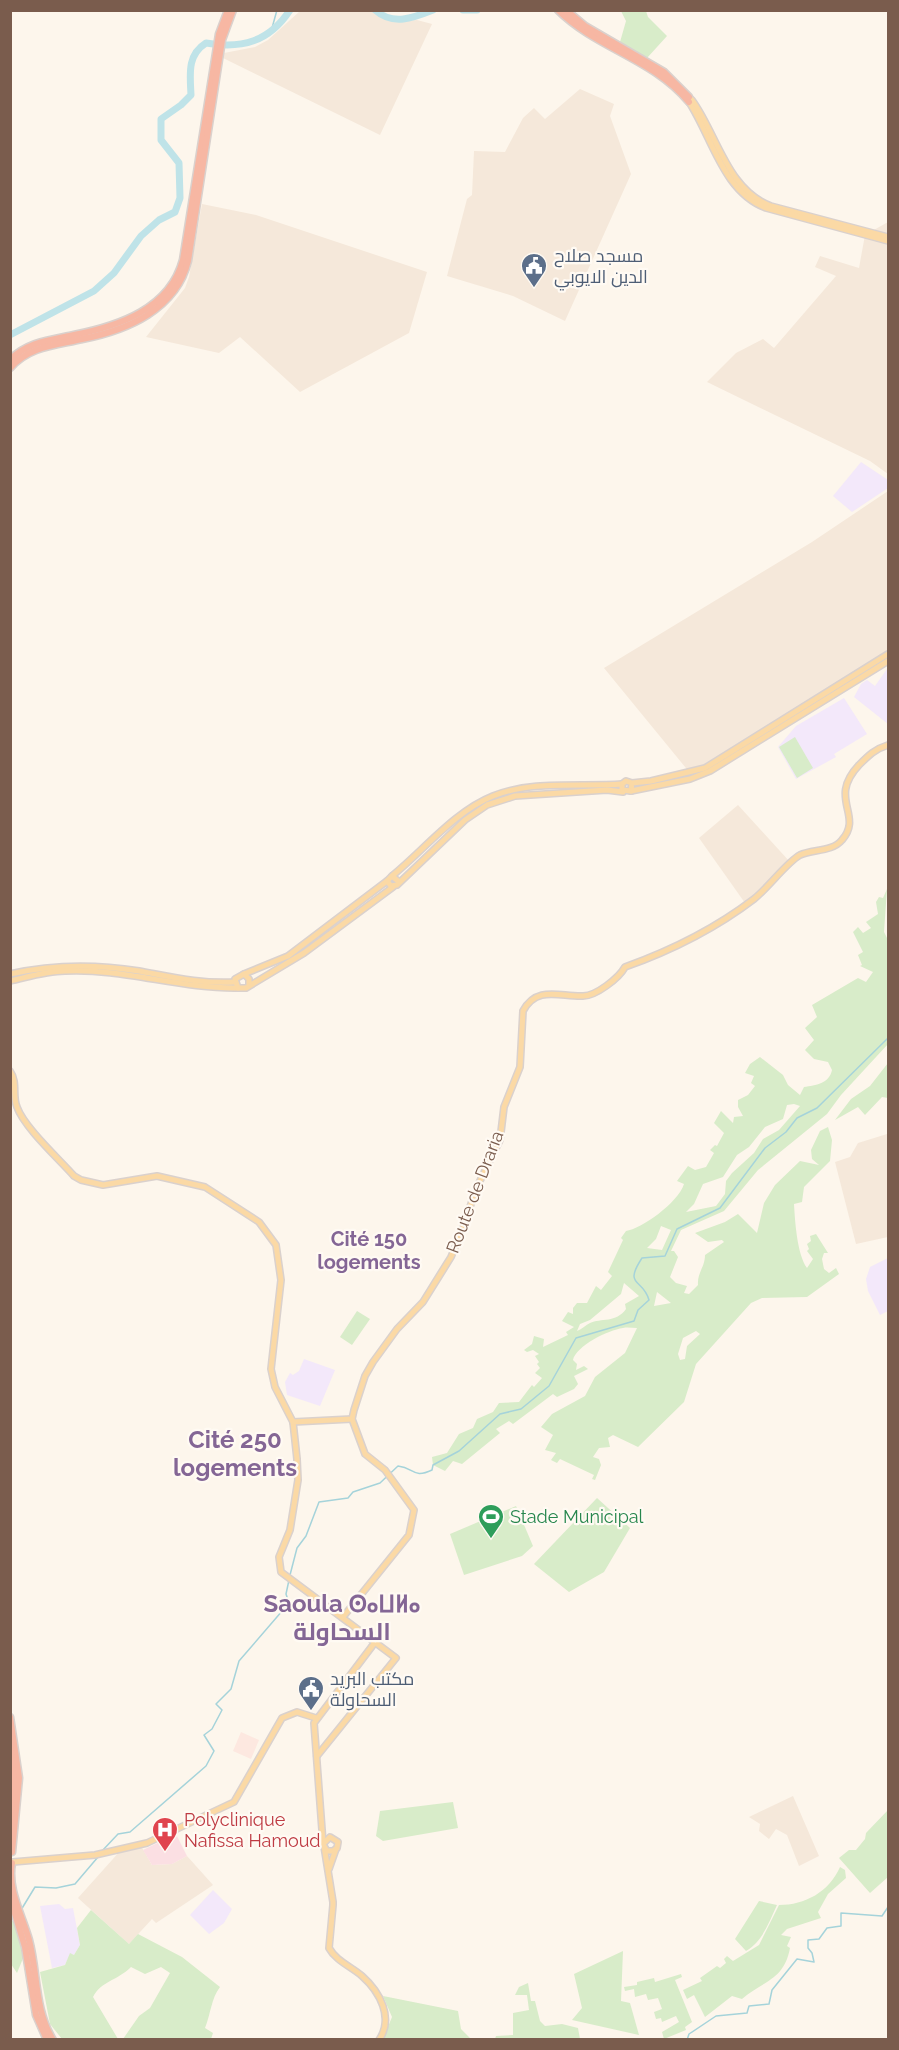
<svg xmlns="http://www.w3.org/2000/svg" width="899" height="2050" font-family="Raleway,Cairo,'Noto Sans Tifinagh',sans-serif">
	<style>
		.residential { fill: #f5e8da }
		.commercial { fill: #fde8e0 }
		.education { fill: #f3e8fa }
		.medical { fill: #fbdfe3 }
		.green { fill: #d8ecc9; fill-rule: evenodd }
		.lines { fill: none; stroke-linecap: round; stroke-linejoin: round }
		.stream { stroke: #a5d3da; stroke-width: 1.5 }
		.river { stroke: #bfe3e8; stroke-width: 7 }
		.major-casing { stroke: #dad1cd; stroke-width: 8 }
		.highway-casing { stroke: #dad1cd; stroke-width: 9 }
		.major { stroke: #fbd9a5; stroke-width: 5 }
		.highway { stroke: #f7b7a3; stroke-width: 6 }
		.labels { text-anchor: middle; stroke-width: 4.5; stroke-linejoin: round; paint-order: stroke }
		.service-label { font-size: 18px; fill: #4e5e75; stroke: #fffaf3; text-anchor: start }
		.street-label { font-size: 18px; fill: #7a5c4d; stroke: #fffaf3 }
		.leisure-label { font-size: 18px; fill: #27864d; stroke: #fffaf3; text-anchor: start }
		.health-label { font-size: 18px; fill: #be3a42; stroke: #fffaf3; text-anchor: start }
		.neighbourhood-label { font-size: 20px; font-weight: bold; fill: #846695; stroke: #fffaf3 }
		.district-label { font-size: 24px; font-weight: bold; fill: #846695; stroke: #fffaf3 }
	</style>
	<rect width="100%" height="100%" fill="#fdf6ec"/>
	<g class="residential">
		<polygon points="300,11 379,11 400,21 417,20 432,24 380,135 223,58 224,53 255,47 268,40"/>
		<polygon points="580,89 614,104 610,116 631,174 565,321 513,296 447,276 467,199 472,195 474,151 505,152 523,118 534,108 545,119"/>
		<polygon points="202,204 256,215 427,272 409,333 300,392 240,337 219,353 146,337 185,288 189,277"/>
		<polygon points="888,222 888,474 870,461 707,382 736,353 763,339 774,348 836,276 815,267 820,256 859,268 865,235"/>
		<polygon points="888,491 888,651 690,773 604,668 812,542"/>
		<polygon points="738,805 790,862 745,903 699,838"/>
		<polygon points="887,1134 888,1237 856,1244 835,1162 850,1157 858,1143"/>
		<polygon points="793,1796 819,1856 799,1866 787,1835 776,1829 769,1839 759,1831 760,1824 749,1817"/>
		<polygon points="141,1846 152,1865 172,1864 187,1856 213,1885 156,1923 152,1919 129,1944 78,1898 121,1850"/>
	</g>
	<polygon class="commercial" points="241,1732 259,1740 251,1759 233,1751"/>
	<g class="education">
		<polygon points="861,462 888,480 888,488 852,512 833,496"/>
		<polygon points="887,669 888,670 888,724 854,697 861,684 867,680 875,686"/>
		<polygon points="844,698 867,734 834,754 836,757 796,779 778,747 796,726"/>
		<polygon points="888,1258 888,1311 880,1315 868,1291 866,1279 870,1267"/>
		<polygon points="304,1359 335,1370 320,1406 287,1395 285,1382 290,1373 293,1375 299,1371"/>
		<polygon points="213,1890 232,1909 224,1923 209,1934 190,1915"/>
		<polygon points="59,1904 65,1909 73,1908 80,1945 74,1955 70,1954 65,1965 52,1968 40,1906"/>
	</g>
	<polygon class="medical" points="176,1834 187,1856 172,1864 152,1865 143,1850"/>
	<g class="green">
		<polygon points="621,11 646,11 648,17 667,36 647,58 620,42 626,21"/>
		<polygon points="795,737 813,768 797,778 779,747"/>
		<path d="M 887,889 L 884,932 L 888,940 L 888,1044 L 841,1095 L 827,1114 L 758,1170 L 724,1211 L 681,1230 L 671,1251 L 674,1251 L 678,1257 L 670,1277 L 676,1283 L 687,1286 L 684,1293 L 689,1294 L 698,1285 C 697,1273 705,1267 705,1255 L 724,1242 L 722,1240 L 708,1242 L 695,1233 L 725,1222 L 738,1214 L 757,1233 L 764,1203 L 775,1185 L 800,1161 L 819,1165 L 812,1159 L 811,1150 L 820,1131 L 828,1127 L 832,1140 L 830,1161 L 804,1187 L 802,1202 L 794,1204 C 795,1221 797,1254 807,1268 L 813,1259 L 807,1251 L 809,1249 L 807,1244 L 811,1241 L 810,1236 L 816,1234 L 828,1253 L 824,1253 L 822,1259 L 824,1269 L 829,1273 L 836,1268 L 839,1274 L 807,1297 L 762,1298 L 751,1303 L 696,1364 L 684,1402 L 638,1447 L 613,1435 L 608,1438 L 610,1447 L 599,1448 L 593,1457 L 599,1459 L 601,1465 L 595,1480 L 592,1479 L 594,1475 L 560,1459 L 557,1463 L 551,1460 L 556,1453 L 545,1450 L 553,1435 L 541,1427 L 552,1414 L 585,1396 L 595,1377 L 625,1353 L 637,1328 C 632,1328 627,1327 623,1328 C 608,1330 576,1346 573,1360 L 577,1364 L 576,1370 L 584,1366 L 588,1369 L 574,1376 L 578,1384 L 574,1389 L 557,1397 L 553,1394 L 513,1424 L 509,1421 L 496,1429 L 500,1433 L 462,1464 L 453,1461 L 445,1471 L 433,1465 L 432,1457 L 447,1453 L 459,1434 L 473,1428 L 477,1419 L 493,1412 L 499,1403 L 519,1402 L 532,1385 L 534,1387 L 542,1378 L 535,1373 L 540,1368 L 537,1364 L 539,1362 L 535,1356 L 539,1354 L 533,1350 L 527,1352 L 524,1350 L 532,1344 L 534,1336 L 544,1339 L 543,1347 L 568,1335 L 566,1332 L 574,1327 L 562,1321 L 568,1312 L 573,1314 L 573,1308 L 577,1303 L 587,1303 L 596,1286 L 601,1290 L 612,1276 L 608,1272 L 623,1240 L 621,1238 L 626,1231 C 641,1229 678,1203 684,1184 L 677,1181 L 688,1166 L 695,1170 L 706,1167 L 714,1153 L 710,1150 L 715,1145 L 717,1146 L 724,1133 L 714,1123 L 721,1111 L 733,1123 L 734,1117 L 743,1116 L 738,1107 L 738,1100 L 748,1095 L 755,1086 L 751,1083 L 754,1076 L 745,1073 L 750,1064 L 760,1057 L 783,1075 L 788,1085 L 800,1095 L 804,1087 C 816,1085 829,1084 832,1070 L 828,1062 L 814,1059 L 805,1050 L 814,1040 L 805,1028 L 817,1017 L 812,1005 L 858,978 L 866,982 L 873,972 L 860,966 L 862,965 L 858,955 L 863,952 L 853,932 L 858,927 L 863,933 L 871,928 L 866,922 L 878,914 L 876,902 L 879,897 L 883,898 ZM 794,1104 L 800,1106 L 779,1130 L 763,1139 L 754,1153 L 732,1173 L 726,1181 L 725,1194 L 716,1206 L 686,1212 L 694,1204 L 703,1184 L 723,1177 L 737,1155 L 749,1147 L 765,1127 L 783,1119 L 787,1105 ZM 661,1226 L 671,1230 L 662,1250 L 647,1248 L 656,1239 ZM 624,1283 L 639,1296 L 625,1304 L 626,1309 C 616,1323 601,1318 590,1323 C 586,1325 582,1329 577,1331 L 580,1324 L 590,1320 L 621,1294 ZM 657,1292 L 671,1303 L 654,1306 ZM 696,1331 L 700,1334 L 687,1346 L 685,1359 L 680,1360 L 678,1354 L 683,1338 Z"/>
		<polygon points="888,1063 888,1098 882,1097 865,1115 858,1107 835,1120 851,1099 870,1086"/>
		<polygon points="357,1311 370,1319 352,1345 340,1337"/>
		<polygon points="597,1498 630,1528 604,1572 569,1592 534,1564"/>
		<polygon points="516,1506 533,1546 522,1556 464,1575 450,1534"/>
		<polygon points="453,1802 458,1828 383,1841 376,1836 380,1811"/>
		<polygon points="888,1810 888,1877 870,1893 839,1858 849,1850 856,1850 865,1839 866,1833"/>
		<path d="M 840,1867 L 845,1870 L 846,1878 L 828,1894 L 818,1912 L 821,1918 L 787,1929 L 781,1935 L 791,1937 L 787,1946 L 790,1948 C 784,1981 762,1981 742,1999 L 732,1996 L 705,2017 L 694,1995 L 687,1999 L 683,1990 L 702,1981 L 700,1978 L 717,1966 L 720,1968 L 726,1963 L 724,1959 L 727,1956 L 733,1961 L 759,1945 L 779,1905 C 805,1905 829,1892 840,1867 Z"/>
		<path d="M 759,1901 L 777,1905 C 769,1922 763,1941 746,1951 L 735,1939 Z"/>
		<path d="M 91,1910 L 129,1944 L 138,1934 L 182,1957 L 220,1987 C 211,1999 211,2013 205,2028 L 213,2033 L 211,2039 L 123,2039 L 139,2016 L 150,2008 L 170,1973 L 161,1967 L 145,1974 L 131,1967 C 117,1981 101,1981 93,1997 L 118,2039 L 62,2039 L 50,2024 L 40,1972 L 65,1965 L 70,1953 L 74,1955 L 80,1945 L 77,1928 Z"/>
		<polygon points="14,1920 24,1956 17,1973 11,1964 10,1922"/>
		<polygon points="623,1951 621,2001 630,2003 639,2035 572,2020 582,2008 574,1974"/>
		<polygon points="681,1974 682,1977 675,1980 692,2022 685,2027 686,2030 664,2039 662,2032 679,2022 676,2016 662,2022 661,2018 656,2019 654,2012 662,2009 658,1998 648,2000 646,1994 635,1997 634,1989 625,1991 624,1987 637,1985 637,1982 654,1978 655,1982"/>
		<polygon points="528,1983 531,2001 535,2001 540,2021 545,2026 562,2024 578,2028 580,2039 495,2039 496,2036 513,2035 513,2013 529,2010 527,1995 515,1995 519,1987"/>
		<polygon points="383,1996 458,2011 461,2029 471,2039 383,2039 392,2017"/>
	</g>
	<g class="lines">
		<g class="stream">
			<polyline points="272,28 277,10"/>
			<path d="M 290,1575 L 297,1548 L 306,1536 L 319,1502 L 348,1498 L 353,1492 L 380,1483 L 398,1466 C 415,1468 413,1479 432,1470 L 433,1465 L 459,1451 L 500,1414 L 521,1409 L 549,1386 L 576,1338 L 634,1321 L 638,1310 L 649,1300 C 643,1278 623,1287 642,1258 L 665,1256 L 677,1229 L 720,1208 L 765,1148 L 786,1132 L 797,1118 L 817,1108 L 888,1038"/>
			<polyline points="102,1851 118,1834 130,1832 206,1766 214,1751 204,1735 212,1729 222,1710 216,1704 231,1689 239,1661 289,1603 286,1594 289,1580"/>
			<polyline points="888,1884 888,1886"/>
			<polyline points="21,1910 35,1887 56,1888 75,1884 98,1857"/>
			<polyline points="687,2040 689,2034 716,2016 747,2013 749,2006 769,2004 772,1990 797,1959 814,1962 812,1953 808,1948 808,1940 819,1939 827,1928 841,1926 841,1913 882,1916 888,1907"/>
		</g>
		<g class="river">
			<path d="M 375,10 C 393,26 413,18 433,10"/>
			<polyline points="463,10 477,10"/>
			<path d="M 10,335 L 94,291 L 114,273 L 141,236 L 159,220 L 175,212 L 180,198 L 179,163 L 161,140 L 161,119 L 181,105 L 191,95 C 190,74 187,55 206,43 C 242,49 269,42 290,10"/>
		</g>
		<defs>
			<g id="major">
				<path d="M 692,100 C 717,134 727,190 771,206 L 888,237"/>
				<path d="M 689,102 C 712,137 723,192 766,208 L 888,241"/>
				<polyline points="632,783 631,791 622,790 622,784 626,781 632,783 651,781 705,768 888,654"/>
				<polyline points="631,791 690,779 710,771 888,661"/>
				<path d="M 392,876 C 424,850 455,811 493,796 C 532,780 580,787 622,784"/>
				<polyline points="398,881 392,876 387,881 391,886 397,885 465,820 487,805 515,796 607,790 623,792"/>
				<path d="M 10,974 C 54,964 95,964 139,971 C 172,977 201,984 235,982"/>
				<polyline points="244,974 288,956 387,881"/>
				<path d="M 10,981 C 28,977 46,971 65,971 C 123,968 180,989 238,988"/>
				<polyline points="249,984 249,979 244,974 235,979 238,988 246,988 304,953 393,887"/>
				<path d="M 10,1071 C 18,1082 12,1096 17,1107 C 24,1127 59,1159 74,1176 L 81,1180 L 103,1185 L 157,1176 L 205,1187 L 259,1222 L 276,1245 L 281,1280 L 271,1369 L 275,1387 L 293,1422 L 297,1459 L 298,1480 L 290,1530 L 279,1557 L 281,1572 L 396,1658 L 317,1756"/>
				<polyline points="293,1422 352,1419"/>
				<path d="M 343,1617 L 409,1535 L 414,1510 L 385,1470 L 365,1454 L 352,1419 L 354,1410 L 365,1376 L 373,1362 L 397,1329 L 423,1302 L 451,1257 L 462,1231 L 476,1189 L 500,1140 L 504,1107 L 520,1067 L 523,1011 C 537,985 560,997 583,996 C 596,996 619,978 625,967 C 670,951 716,928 754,899 C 768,888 787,862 800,855 C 813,849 832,852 842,840 C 864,815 827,799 859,765 C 869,755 875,749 888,745"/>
				<polyline points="323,1843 314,1723 376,1641"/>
				<path d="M 324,1846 L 327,1851 L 333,1851 L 337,1848 L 338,1842 L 330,1837 L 323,1844 L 324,1846 L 333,1902 L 333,1905 L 329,1948 C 336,1961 352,1967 362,1976 C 380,1992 394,2018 379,2040"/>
				<polyline points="13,1862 95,1855 147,1843 234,1802 282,1718 297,1712 316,1718"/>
				<polyline points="329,1869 336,1849"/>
			</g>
			<g id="highway">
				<path d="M 558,10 C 596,48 654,59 689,102"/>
				<polyline points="566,10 585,26 664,72 689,97"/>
				<path d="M 10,360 C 27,342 51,340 74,335 C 119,326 170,309 183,260 L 219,34 L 228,10"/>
				<path d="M 10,368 C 29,346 56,345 82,339 C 128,330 176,309 188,261 L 222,40 L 233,10"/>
				<polyline points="10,1717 19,1778 12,1852"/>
				<polyline points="10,1742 14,1782 10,1821"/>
				<path d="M 12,1863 C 7,1889 22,1915 29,1940 C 38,1974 34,2009 53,2040"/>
				<polyline points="10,1897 25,1947 36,2015 47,2040"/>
			</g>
		</defs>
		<use href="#major" class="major-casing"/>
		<use href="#highway" class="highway-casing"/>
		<use href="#major" class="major"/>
		<use href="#highway" class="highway"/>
	</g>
	<defs>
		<symbol id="civic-pin" viewBox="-11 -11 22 30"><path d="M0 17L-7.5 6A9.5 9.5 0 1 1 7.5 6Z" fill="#5c6f8a" stroke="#fffaf3"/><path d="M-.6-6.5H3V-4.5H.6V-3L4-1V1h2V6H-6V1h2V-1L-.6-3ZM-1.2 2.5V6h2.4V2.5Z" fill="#fff"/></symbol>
		<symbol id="stadium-pin" viewBox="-11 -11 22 30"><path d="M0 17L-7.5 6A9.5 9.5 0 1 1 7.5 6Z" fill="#2e9e5b" stroke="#fffaf3"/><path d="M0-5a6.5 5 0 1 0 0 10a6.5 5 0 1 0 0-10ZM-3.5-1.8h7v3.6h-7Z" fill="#fff"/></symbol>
		<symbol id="hospital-pin" viewBox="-11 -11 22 30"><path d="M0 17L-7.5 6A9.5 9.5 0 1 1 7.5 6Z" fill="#e0444e" stroke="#fffaf3"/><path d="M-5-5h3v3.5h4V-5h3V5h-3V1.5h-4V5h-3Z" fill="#fff"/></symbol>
	</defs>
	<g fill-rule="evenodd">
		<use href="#civic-pin" x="519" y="251" width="30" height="40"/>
		<use href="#stadium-pin" x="476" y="1502" width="30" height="40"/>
		<use href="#civic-pin" x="296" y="1674" width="30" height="40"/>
		<use href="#hospital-pin" x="150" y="1815" width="30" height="40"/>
	</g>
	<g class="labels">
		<g class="service-label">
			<text x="554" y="262">مسجد صلاح<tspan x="554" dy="21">الدين الايوبي</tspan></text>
			<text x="330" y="1685">مكتب البريد<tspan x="330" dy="21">السحاولة</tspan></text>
		</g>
		<g class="street-label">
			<text transform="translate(475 1192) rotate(-69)" y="6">Route de Draria</text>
		</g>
		<g class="leisure-label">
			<text x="510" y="1523">Stade Municipal</text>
		</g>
		<g class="health-label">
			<text x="184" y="1826">Polyclinique<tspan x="184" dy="21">Nafissa Hamoud</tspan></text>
		</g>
		<g class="neighbourhood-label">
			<text x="369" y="1246">Cité 150<tspan x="369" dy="23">logements</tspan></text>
		</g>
		<g class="district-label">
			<text x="235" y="1448">Cité 250<tspan x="235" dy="28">logements</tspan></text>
			<text x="342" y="1612">Saoula ⵙⴰⵡⵍⴰ<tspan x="342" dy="28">السحاولة</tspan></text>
		</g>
	</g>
	<rect width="899" height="2050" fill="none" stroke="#7a5c4d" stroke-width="24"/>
</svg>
